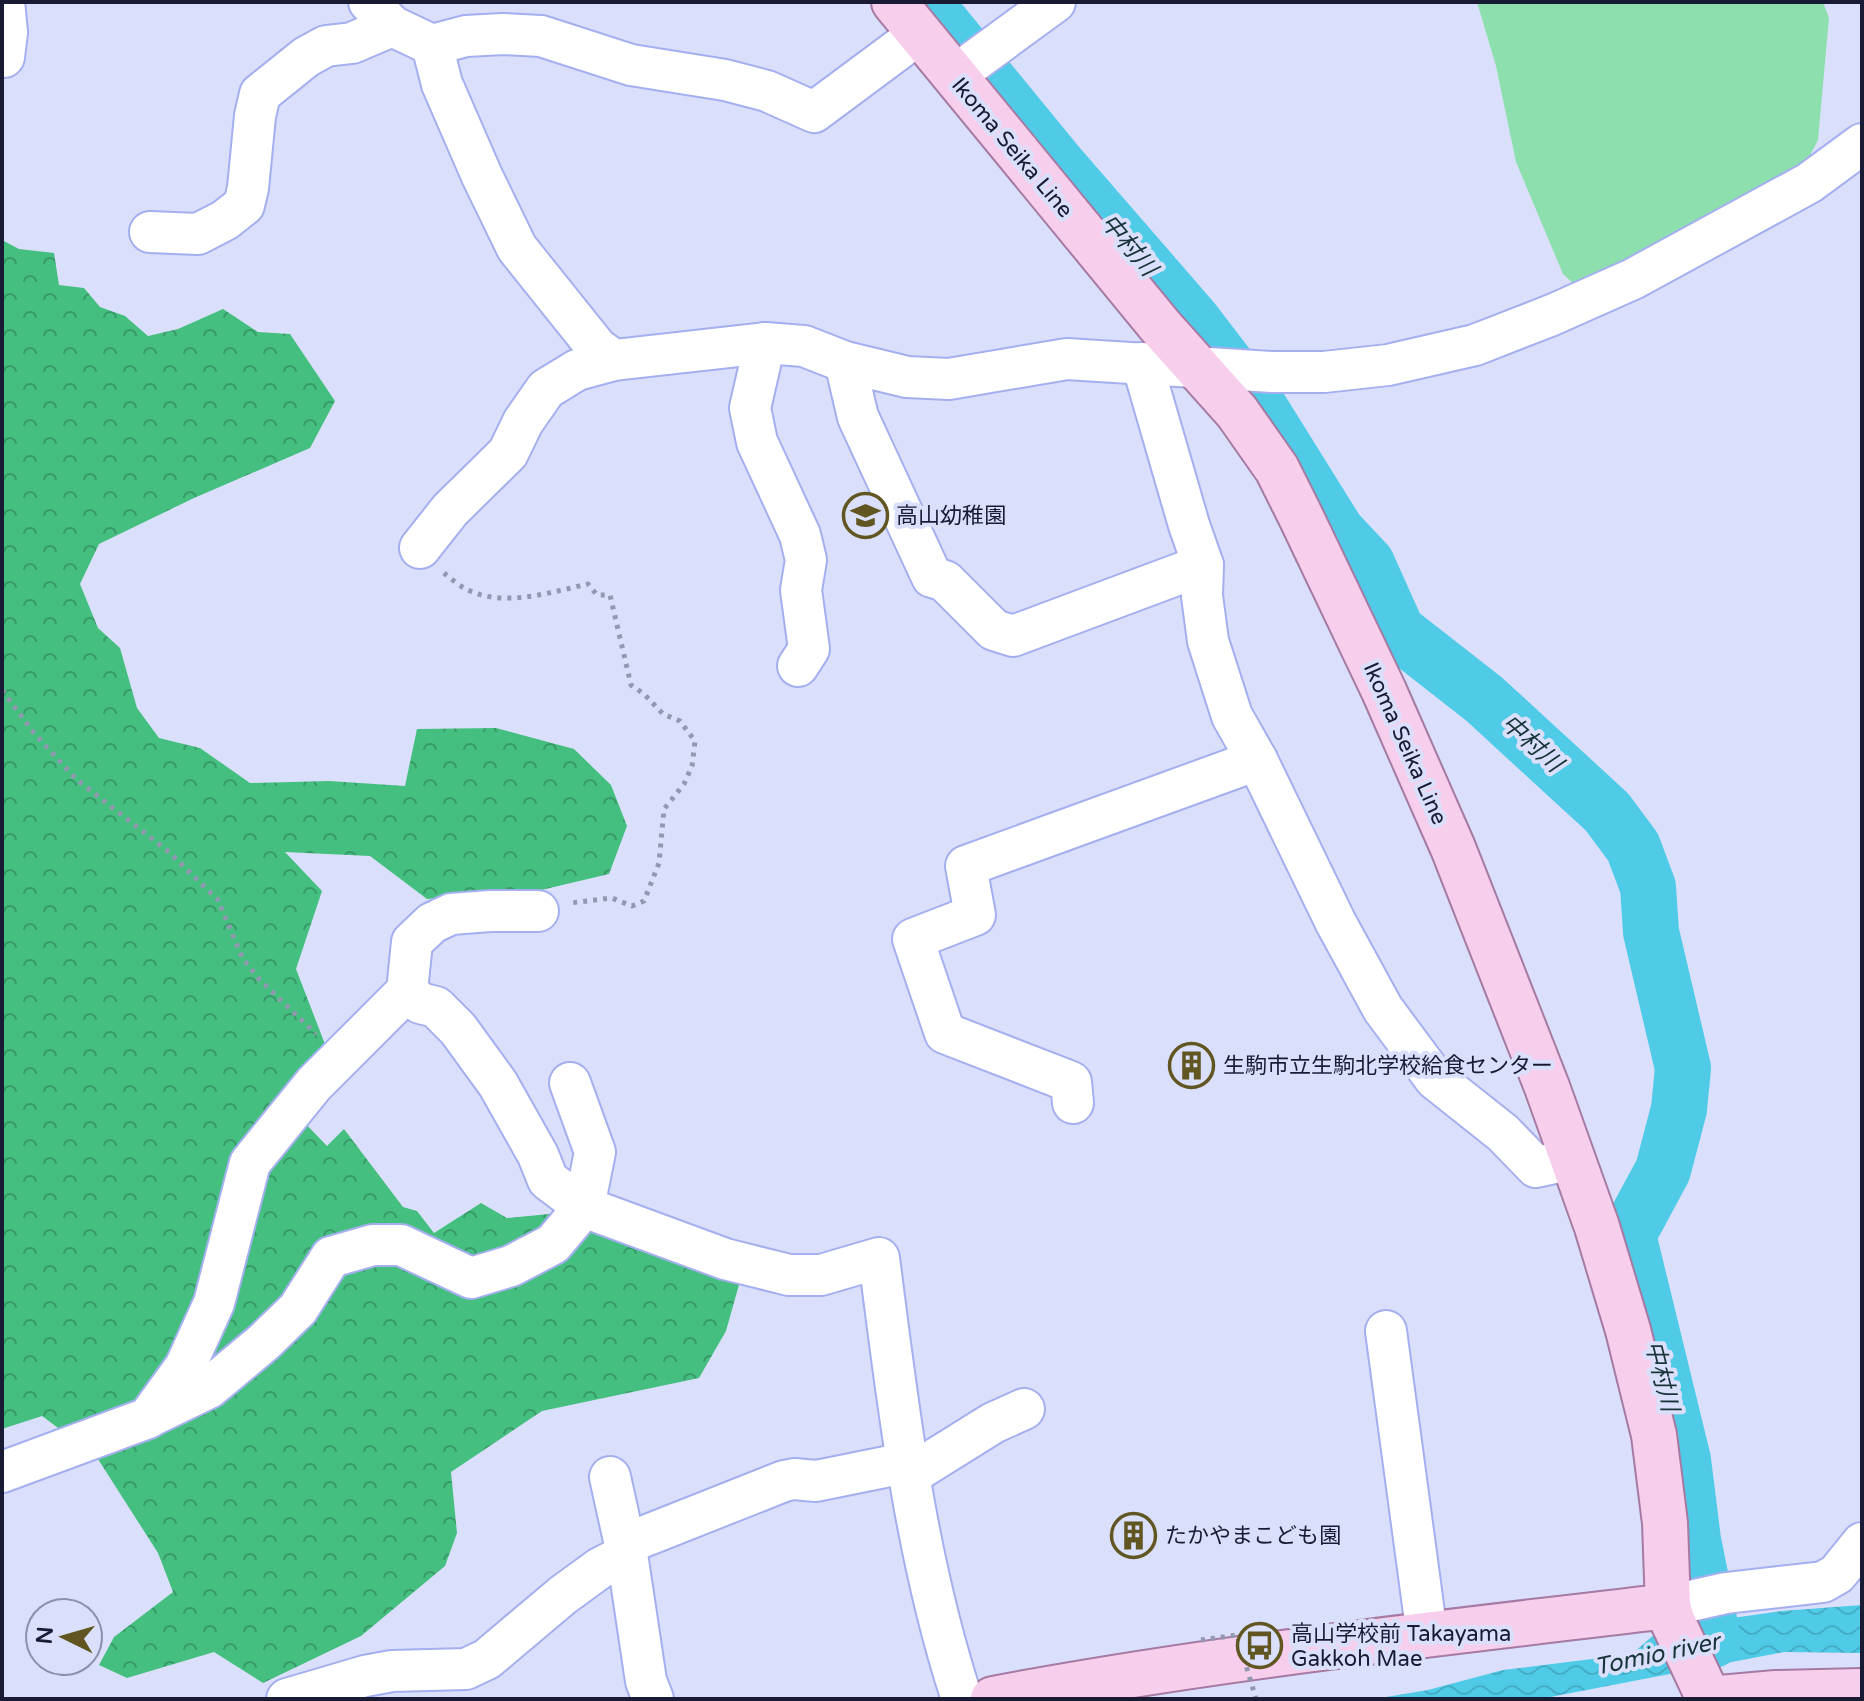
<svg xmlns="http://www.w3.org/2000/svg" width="1864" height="1701" font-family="'Varela Round','Noto Sans JP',sans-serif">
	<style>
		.forest { fill: url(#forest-crowns) }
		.park { fill: #8ddfad }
		.water { fill: url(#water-waves) }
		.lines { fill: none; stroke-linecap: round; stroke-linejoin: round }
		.river { stroke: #4fcbe8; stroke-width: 56 }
		.minor-casing { stroke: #a4afef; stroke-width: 44 }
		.major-casing { stroke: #a57aa3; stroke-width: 48 }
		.path { stroke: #9398b1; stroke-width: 5; stroke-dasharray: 4 6; stroke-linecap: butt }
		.minor { stroke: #fff; stroke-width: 40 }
		.major { stroke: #f7ceec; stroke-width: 44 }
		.path-bridge { stroke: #9398b1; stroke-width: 5; stroke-dasharray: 4 6; stroke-linecap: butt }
		.labels { text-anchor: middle; stroke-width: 8; stroke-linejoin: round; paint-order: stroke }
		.street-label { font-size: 22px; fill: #181b33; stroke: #dae0fb }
		.poi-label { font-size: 22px; fill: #181b33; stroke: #dae0fb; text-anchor: start }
		.water-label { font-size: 24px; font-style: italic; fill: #183339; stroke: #dae0fb }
	</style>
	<defs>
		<pattern id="forest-crowns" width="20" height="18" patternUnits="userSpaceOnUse" patternTransform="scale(2)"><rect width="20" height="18" fill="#45bf7f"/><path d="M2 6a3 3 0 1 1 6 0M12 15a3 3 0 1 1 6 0" fill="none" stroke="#399a69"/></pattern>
		<pattern id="water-waves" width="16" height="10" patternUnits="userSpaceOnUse" patternTransform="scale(2)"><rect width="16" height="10" fill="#4fcbe8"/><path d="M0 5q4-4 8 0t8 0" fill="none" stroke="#44aec7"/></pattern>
	</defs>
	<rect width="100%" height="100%" fill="#dae0fb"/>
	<polygon class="forest" points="2,240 19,249 54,253 59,285 84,288 100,307 125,316 148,336 178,329 223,309 258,332 290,334 335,401 310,448 194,498 99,544 80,584 98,628 120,648 137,708 159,738 200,748 250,783 329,781 405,786 417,729 496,728 574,749 611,785 627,826 609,874 537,891 427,899 370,856 285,852 322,891 296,969 328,1052 302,1120 327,1146 344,1129 403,1207 417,1211 434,1233 481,1203 507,1218 559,1213 742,1274 726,1331 699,1378 542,1411 451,1472 457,1533 445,1566 361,1636 263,1683 214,1652 127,1678 99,1665 114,1637 173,1592 158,1553 96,1456 42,1416 2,1429"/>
	<polygon class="park" points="1477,2 1823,2 1829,18 1818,140 1806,163 1706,221 1575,285 1563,274 1516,162 1496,66"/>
	<polygon class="water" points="1862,1605 1862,1653 1784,1652 1540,1699 1374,1699 1428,1690 1503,1670 1632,1654 1656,1633 1691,1621 1718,1620 1781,1611"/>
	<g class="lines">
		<polyline class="river" points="924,2 1056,163 1193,321 1261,410 1337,532 1367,564 1397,631 1484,699 1607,812 1633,847 1648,887 1651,932 1683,1068 1679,1109 1663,1170 1628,1235 1683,1460 1693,1540 1713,1640"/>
		<defs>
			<g id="minor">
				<polyline points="4,2 7,32 4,57"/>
				<polyline points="369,2 392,26 432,45 442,84 482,176 517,248 597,348 614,360 765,343 804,346 845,362 907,377 949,379 1067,359 1272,372 1324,372 1388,365 1475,345 1552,315 1633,279 1809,183 1862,144"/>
				<polyline points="432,45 466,36 503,34 541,36 631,65 725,80 767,91 814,112 919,34"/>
				<polyline points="954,76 1055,2"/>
				<polyline points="150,232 198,234 225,220 244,205 248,188 255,116 260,94 306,57 326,46 352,43 392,26"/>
				<polyline points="765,343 750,408 757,442 800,535 806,560 801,590 809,649 798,666"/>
				<polyline points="845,362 858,417 932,577 945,581 994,630 1013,636 1203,565"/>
				<polyline points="420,548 450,510 508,453 523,422 546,389 577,370 614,360"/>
				<polyline points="1257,760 1336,923 1383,1009 1435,1079 1503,1133 1536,1167 1574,1159"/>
				<path d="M 407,991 L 420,1003 L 436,1007 L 458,1029 L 498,1084 L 538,1155 L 548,1180 L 584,1207 L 725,1259 L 789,1275 L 821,1275 L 879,1258 C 898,1406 915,1556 962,1699"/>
				<polyline points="1073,1103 1071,1082 945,1033 913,939 975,915 966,866 1257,760 1232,716 1208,641 1202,596 1203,565 1189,525 1142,363"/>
				<polyline points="1386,1331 1427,1635"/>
				<polyline points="151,1416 209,1388 264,1342 298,1309 331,1257 373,1245 401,1245 471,1278 511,1266 553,1244 584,1207 595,1152 570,1083"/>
				<polyline points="2,1472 148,1418 185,1367 214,1303 250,1163 314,1084 407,991 412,942 432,923 451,914 490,911 538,911"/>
				<polyline points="908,1476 993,1423 1024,1409"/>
				<polyline points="610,1477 627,1554 646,1681 653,1699"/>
				<polyline points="625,1544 784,1481 794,1479 816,1481 905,1463"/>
				<polyline points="1668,1606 1726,1593 1823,1582 1837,1574 1862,1543"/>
				<polyline points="287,1699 365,1676 392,1671 466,1669 487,1659 563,1595 600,1568 627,1554"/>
			</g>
			<g id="major">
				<polyline points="894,2 1161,327 1237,412 1277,469 1300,515 1384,691 1453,848 1547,1087 1597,1227 1628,1330 1654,1435 1665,1523 1668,1606 1672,1620 1709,1699"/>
				<path d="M 993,1699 C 1216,1657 1442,1633 1668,1606"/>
				<polyline points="1708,1699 1776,1693 1862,1691"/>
			</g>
		</defs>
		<use href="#minor" class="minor-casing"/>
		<use href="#major" class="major-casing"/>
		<g class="path">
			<path d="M 444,573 C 450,578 457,584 464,588 C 501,609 551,592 588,584 L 597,595 L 610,595 L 631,685 L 644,694 L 663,714 L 680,721 L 695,741 L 692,766 L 684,784 L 664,809 L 659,863 L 644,901 L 632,906 L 612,898 L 570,903"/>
			<polyline points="2,690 34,733 76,779 169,852 218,900 242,957 259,979 316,1034"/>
		</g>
		<use href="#minor" class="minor"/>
		<use href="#major" class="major"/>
		<polyline class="path-bridge" points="1201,1640 1237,1635 1256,1699"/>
	</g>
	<defs>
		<symbol id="school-ring" viewBox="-11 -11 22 22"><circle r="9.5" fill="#dae0fb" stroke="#615622" stroke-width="1.5"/><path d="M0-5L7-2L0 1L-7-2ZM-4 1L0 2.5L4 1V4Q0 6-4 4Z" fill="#615622"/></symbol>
		<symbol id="building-ring" viewBox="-11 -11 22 22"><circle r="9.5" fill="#dae0fb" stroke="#615622" stroke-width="1.5"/><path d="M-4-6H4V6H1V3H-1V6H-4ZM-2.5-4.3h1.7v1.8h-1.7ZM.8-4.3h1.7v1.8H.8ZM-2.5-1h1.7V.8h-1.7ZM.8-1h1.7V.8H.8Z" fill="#615622"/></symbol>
		<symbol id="bus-ring" viewBox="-11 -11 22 22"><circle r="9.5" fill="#dae0fb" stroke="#615622" stroke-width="1.5"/><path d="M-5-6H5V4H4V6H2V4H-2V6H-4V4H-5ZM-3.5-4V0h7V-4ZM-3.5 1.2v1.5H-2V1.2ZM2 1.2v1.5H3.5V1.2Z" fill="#615622"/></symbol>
	</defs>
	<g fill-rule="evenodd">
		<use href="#school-ring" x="840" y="490" width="51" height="51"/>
		<use href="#building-ring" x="1166" y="1040" width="51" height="51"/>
		<use href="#building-ring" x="1108" y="1510" width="51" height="51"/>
		<use href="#bus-ring" x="1234" y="1620" width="51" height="51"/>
	</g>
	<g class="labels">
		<g class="street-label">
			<text transform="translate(1013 147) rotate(50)" y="8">Ikoma Seika Line</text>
			<text transform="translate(1406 743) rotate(66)" y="8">Ikoma Seika Line</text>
		</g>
		<g class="poi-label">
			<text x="896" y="523">高山幼稚園</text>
			<text x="1223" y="1073">生駒市立生駒北学校給食センター</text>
			<text x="1165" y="1543">たかやまこども園</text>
			<text x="1291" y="1641">高山学校前 Takayama<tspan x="1291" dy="25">Gakkoh Mae</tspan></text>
		</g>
		<g class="water-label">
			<text transform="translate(1129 245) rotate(50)" y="8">中村川</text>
			<text transform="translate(1532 743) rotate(42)" y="8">中村川</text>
			<text transform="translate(1662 1376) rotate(76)" y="8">中村川</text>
			<text transform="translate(1657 1654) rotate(-12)" y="8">Tomio river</text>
		</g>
	</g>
	<rect width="1864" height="1701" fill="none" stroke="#181b33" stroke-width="8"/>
	<g transform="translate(64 1637) rotate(275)"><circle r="38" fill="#dae0fb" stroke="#8c91ab" stroke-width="2"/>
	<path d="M0-6L14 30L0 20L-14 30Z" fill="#615622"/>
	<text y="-12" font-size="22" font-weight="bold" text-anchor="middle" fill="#181b33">N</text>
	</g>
</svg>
